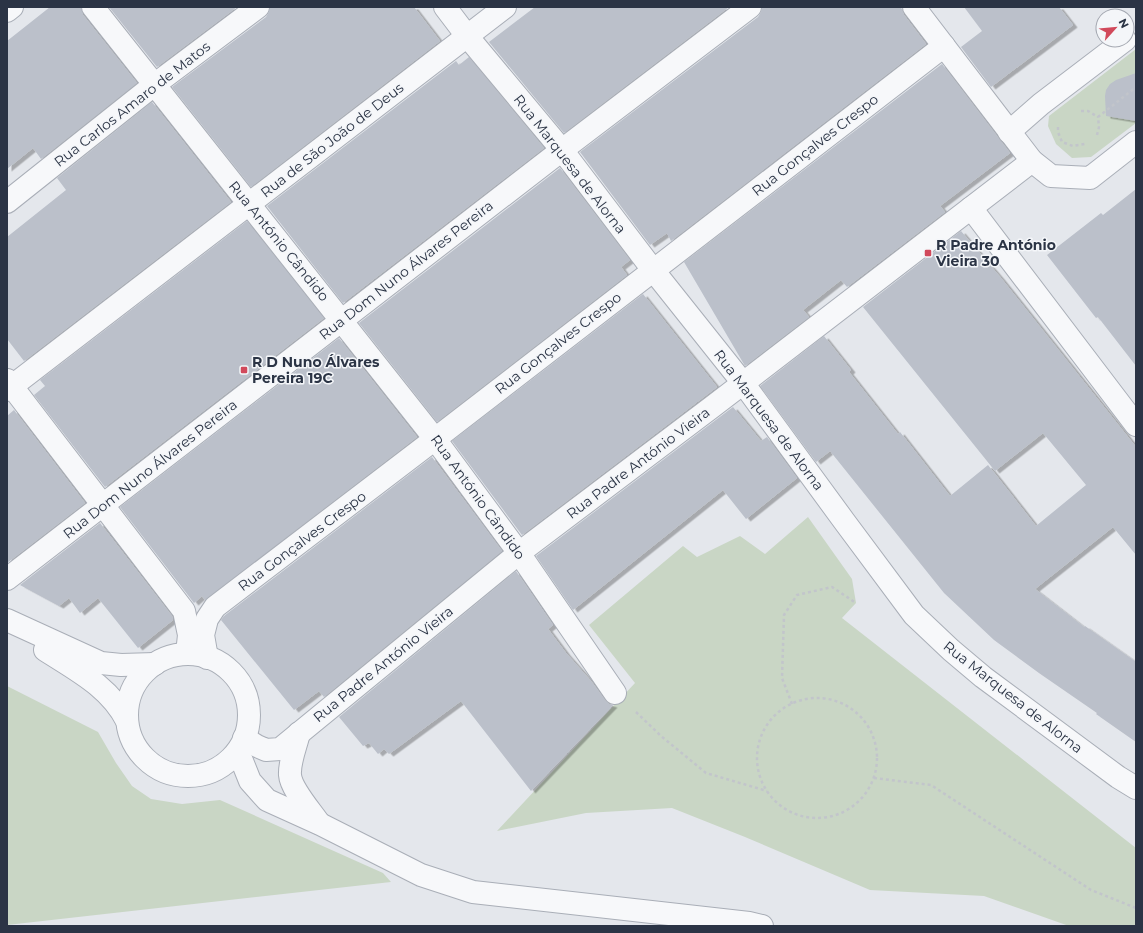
<svg xmlns="http://www.w3.org/2000/svg" width="1143" height="933" font-family="Montserrat,sans-serif">
	<style>
		.green { fill: #c9d6c5 }
		.building { fill: #bbc0ca; filter: url(#shadow) }
		.lines { fill: none; stroke-linecap: round; stroke-linejoin: round }
		.minor-casing { stroke: #a9aeb7; stroke-width: 24 }
		.path { stroke: #c2c5cb; stroke-width: 2.5; stroke-dasharray: 3 3; stroke-linecap: butt }
		.minor { stroke: #f7f8fa; stroke-width: 22 }
		.poi-dot { fill: #d1495b; stroke: #f4f6f9; stroke-width: 1.5 }
		.labels { text-anchor: middle; stroke-width: 3; stroke-linejoin: round; paint-order: stroke }
		.street-label { font-size: 14px; fill: #2b3445; stroke: #f4f6f9 }
		.poi-label { font-size: 14px; font-weight: bold; fill: #2b3445; stroke: #f4f6f9; text-anchor: start }
	</style>
	<defs>
		<filter id="shadow"><feDropShadow dx="4.5" dy="2.5" stdDeviation="0" flood-color="#0004"/></filter>
	</defs>
	<rect width="100%" height="100%" fill="#e4e7ec"/>
	<g class="green">
		<polygon points="1136,49 1136,123 1091,157 1072,158 1056,144 1048,126 1049,116"/>
		<polygon points="808,517 852,579 856,603 842,618 1136,848 1136,926 1069,926 984,896 870,890 745,837 672,808 586,813 497,831 635,683 589,625 683,546 697,557 740,536 765,554"/>
		<polygon points="7,686 98,732 116,763 132,786 151,799 182,804 220,800 383,873 391,882 7,925"/>
	</g>
	<g class="building">
		<polygon points="50,7 81,7 83,15 137,83 41,159 33,148 7,169 7,41"/>
		<polygon points="109,7 237,7 157,67"/>
		<polygon points="270,7 414,7 440,41 251,187 172,87 266,17 269,12"/>
		<polygon points="535,7 729,7 564,133 489,42"/>
		<polygon points="762,7 901,7 904,15 926,44 671,241 667,233 650,245 580,152 758,17 761,12"/>
		<polygon points="964,7 1059,7 1073,25 991,87 961,47 982,31"/>
		<polygon points="469,57 544,148 343,303 267,206 456,61 459,65"/>
		<polygon points="942,64 1010,153 940,206 945,212 847,287 841,280 803,310 809,317 745,366 684,262"/>
		<polygon points="1136,73 1136,121 1106,116 1105,96 1106,90 1110,84 1116,80"/>
		<polygon points="152,102 231,202 24,361 7,339 7,237 66,190 57,178"/>
		<polygon points="560,168 630,260 621,267 627,275 437,422 359,323"/>
		<polygon points="1136,189 1136,366 1098,317 1096,318 1047,255 1101,213 1103,215"/>
		<polygon points="247,221 324,318 105,487 34,395 45,386 40,380"/>
		<polygon points="961,231 1001,278 1136,447 1136,555 1113,527 1035,589 1084,627 1085,626 1136,662 1136,742 1096,714 1097,713 1039,673 994,640 944,593 830,451 816,462 760,386 824,336 851,370 849,372 898,434 900,432 950,496 988,465 1036,526 1086,485 1043,433 995,471 863,307"/>
		<polygon points="643,294 717,387 522,535 452,441"/>
		<polygon points="339,338 417,437 205,600 202,596 194,603 120,507"/>
		<polygon points="733,407 761,441 767,437 797,478 746,519 723,490 573,610 536,556"/>
		<polygon points="14,410 85,503 7,563 7,416"/>
		<polygon points="432,457 502,551 324,697 319,691 294,710 221,620 224,616"/>
		<polygon points="100,523 172,616 173,620 138,648 98,598 80,613 69,598 59,606 20,585"/>
		<polygon points="516,571 553,625 548,629 566,653 591,681 605,700 609,704 613,705 531,791 461,701 389,754 384,749 378,754 369,743 363,746 339,717"/>
	</g>
	<g class="lines">
		<defs>
			<g id="minor">
				<polyline points="93,7 435,439 519,553 615,693"/>
				<polyline points="445,7 467,36 562,150 653,270 743,383 844,521 914,615 951,650 983,677 1118,777 1136,788"/>
				<polyline points="914,7 1032,161 1051,176 1090,178 1136,142"/>
				<polyline points="7,11 12,7"/>
				<polyline points="1009,132 1041,104 1125,40"/>
				<polyline points="7,202 154,85 258,7"/>
				<polyline points="971,208 1136,425"/>
				<polyline points="7,380 184,611 189,635 187,654"/>
				<polyline points="7,390 505,7"/>
				<polyline points="7,579 562,150 750,7"/>
				<polyline points="7,620 101,663 121,665 155,664"/>
				<path d="M 45,650 C 76,670 110,687 127,721"/>
				<circle cx="188" cy="715" r="61"/>
				<polyline points="207,658 203,635 207,619 215,607 435,439 944,46"/>
				<path d="M 299,733 C 296,746 289,762 290,775 C 291,789 311,811 319,823"/>
				<polyline points="244,738 257,746 266,750 280,749 519,553 712,407 1032,161"/>
				<polyline points="238,751 250,781 267,800 320,824 421,875 473,892 749,923 762,926"/>
			</g>
		</defs>
		<use href="#minor" class="minor-casing"/>
		<g class="path">
			<polyline points="1081,111 1088,111 1098,117"/>
			<polyline points="1058,127 1058,132 1062,142 1073,146 1085,144"/>
			<polyline points="1097,135 1099,127 1098,117 1136,87"/>
			<circle cx="817" cy="758" r="60"/>
			<polyline points="792,704 782,678 784,615 797,595 832,587 856,603"/>
			<polyline points="636,712 661,736 706,773 767,791"/>
			<polyline points="874,778 931,785 1091,890 1136,908"/>
		</g>
		<use href="#minor" class="minor"/>
	</g>
	<g class="poi-dot">
		<rect x="924" y="249" width="8" height="8" rx="2"/>
		<rect x="240" y="366" width="8" height="8" rx="2"/>
	</g>
	<g class="labels">
		<g class="street-label">
			<text transform="translate(132 104) rotate(-38)" y="5">Rua Carlos Amaro de Matos</text>
			<text transform="translate(332 140) rotate(-38)" y="5">Rua de São João de Deus</text>
			<text transform="translate(815 145) rotate(-38)" y="5">Rua Gonçalves Crespo</text>
			<text transform="translate(570 164) rotate(52)" y="5">Rua Marquesa de Alorna</text>
			<text transform="translate(279 241) rotate(51)" y="5">Rua António Cândido</text>
			<text transform="translate(406 270) rotate(-38)" y="5">Rua Dom Nuno Álvares Pereira</text>
			<text transform="translate(558 343) rotate(-38)" y="5">Rua Gonçalves Crespo</text>
			<text transform="translate(769 420) rotate(53)" y="5">Rua Marquesa de Alorna</text>
			<text transform="translate(638 463) rotate(-37)" y="5">Rua Padre António Vieira</text>
			<text transform="translate(150 469) rotate(-38)" y="5">Rua Dom Nuno Álvares Pereira</text>
			<text transform="translate(478 497) rotate(54)" y="5">Rua António Cândido</text>
			<text transform="translate(302 541) rotate(-37)" y="5">Rua Gonçalves Crespo</text>
			<text transform="translate(383 664) rotate(-39)" y="5">Rua Padre António Vieira</text>
			<text transform="translate(1013 697) rotate(38)" y="5">Rua Marquesa de Alorna</text>
		</g>
		<g class="poi-label">
			<text x="936" y="250">R Padre António<tspan x="936" dy="16">Vieira 30</tspan></text>
			<text x="252" y="367">R D Nuno Álvares<tspan x="252" dy="16">Pereira 19C</tspan></text>
		</g>
	</g>
	<rect width="1143" height="933" fill="none" stroke="#2b3445" stroke-width="16"/>
	<g transform="translate(1115 28) rotate(63)"><circle r="19" fill="#f4f6f9" stroke="#a4a8b1"/>
	<path d="M0-3L7 15L0 10L-7 15Z" fill="#d1495b"/>
	<text y="-6" font-size="11" font-weight="bold" text-anchor="middle" fill="#2b3445">N</text>
	</g>
</svg>
